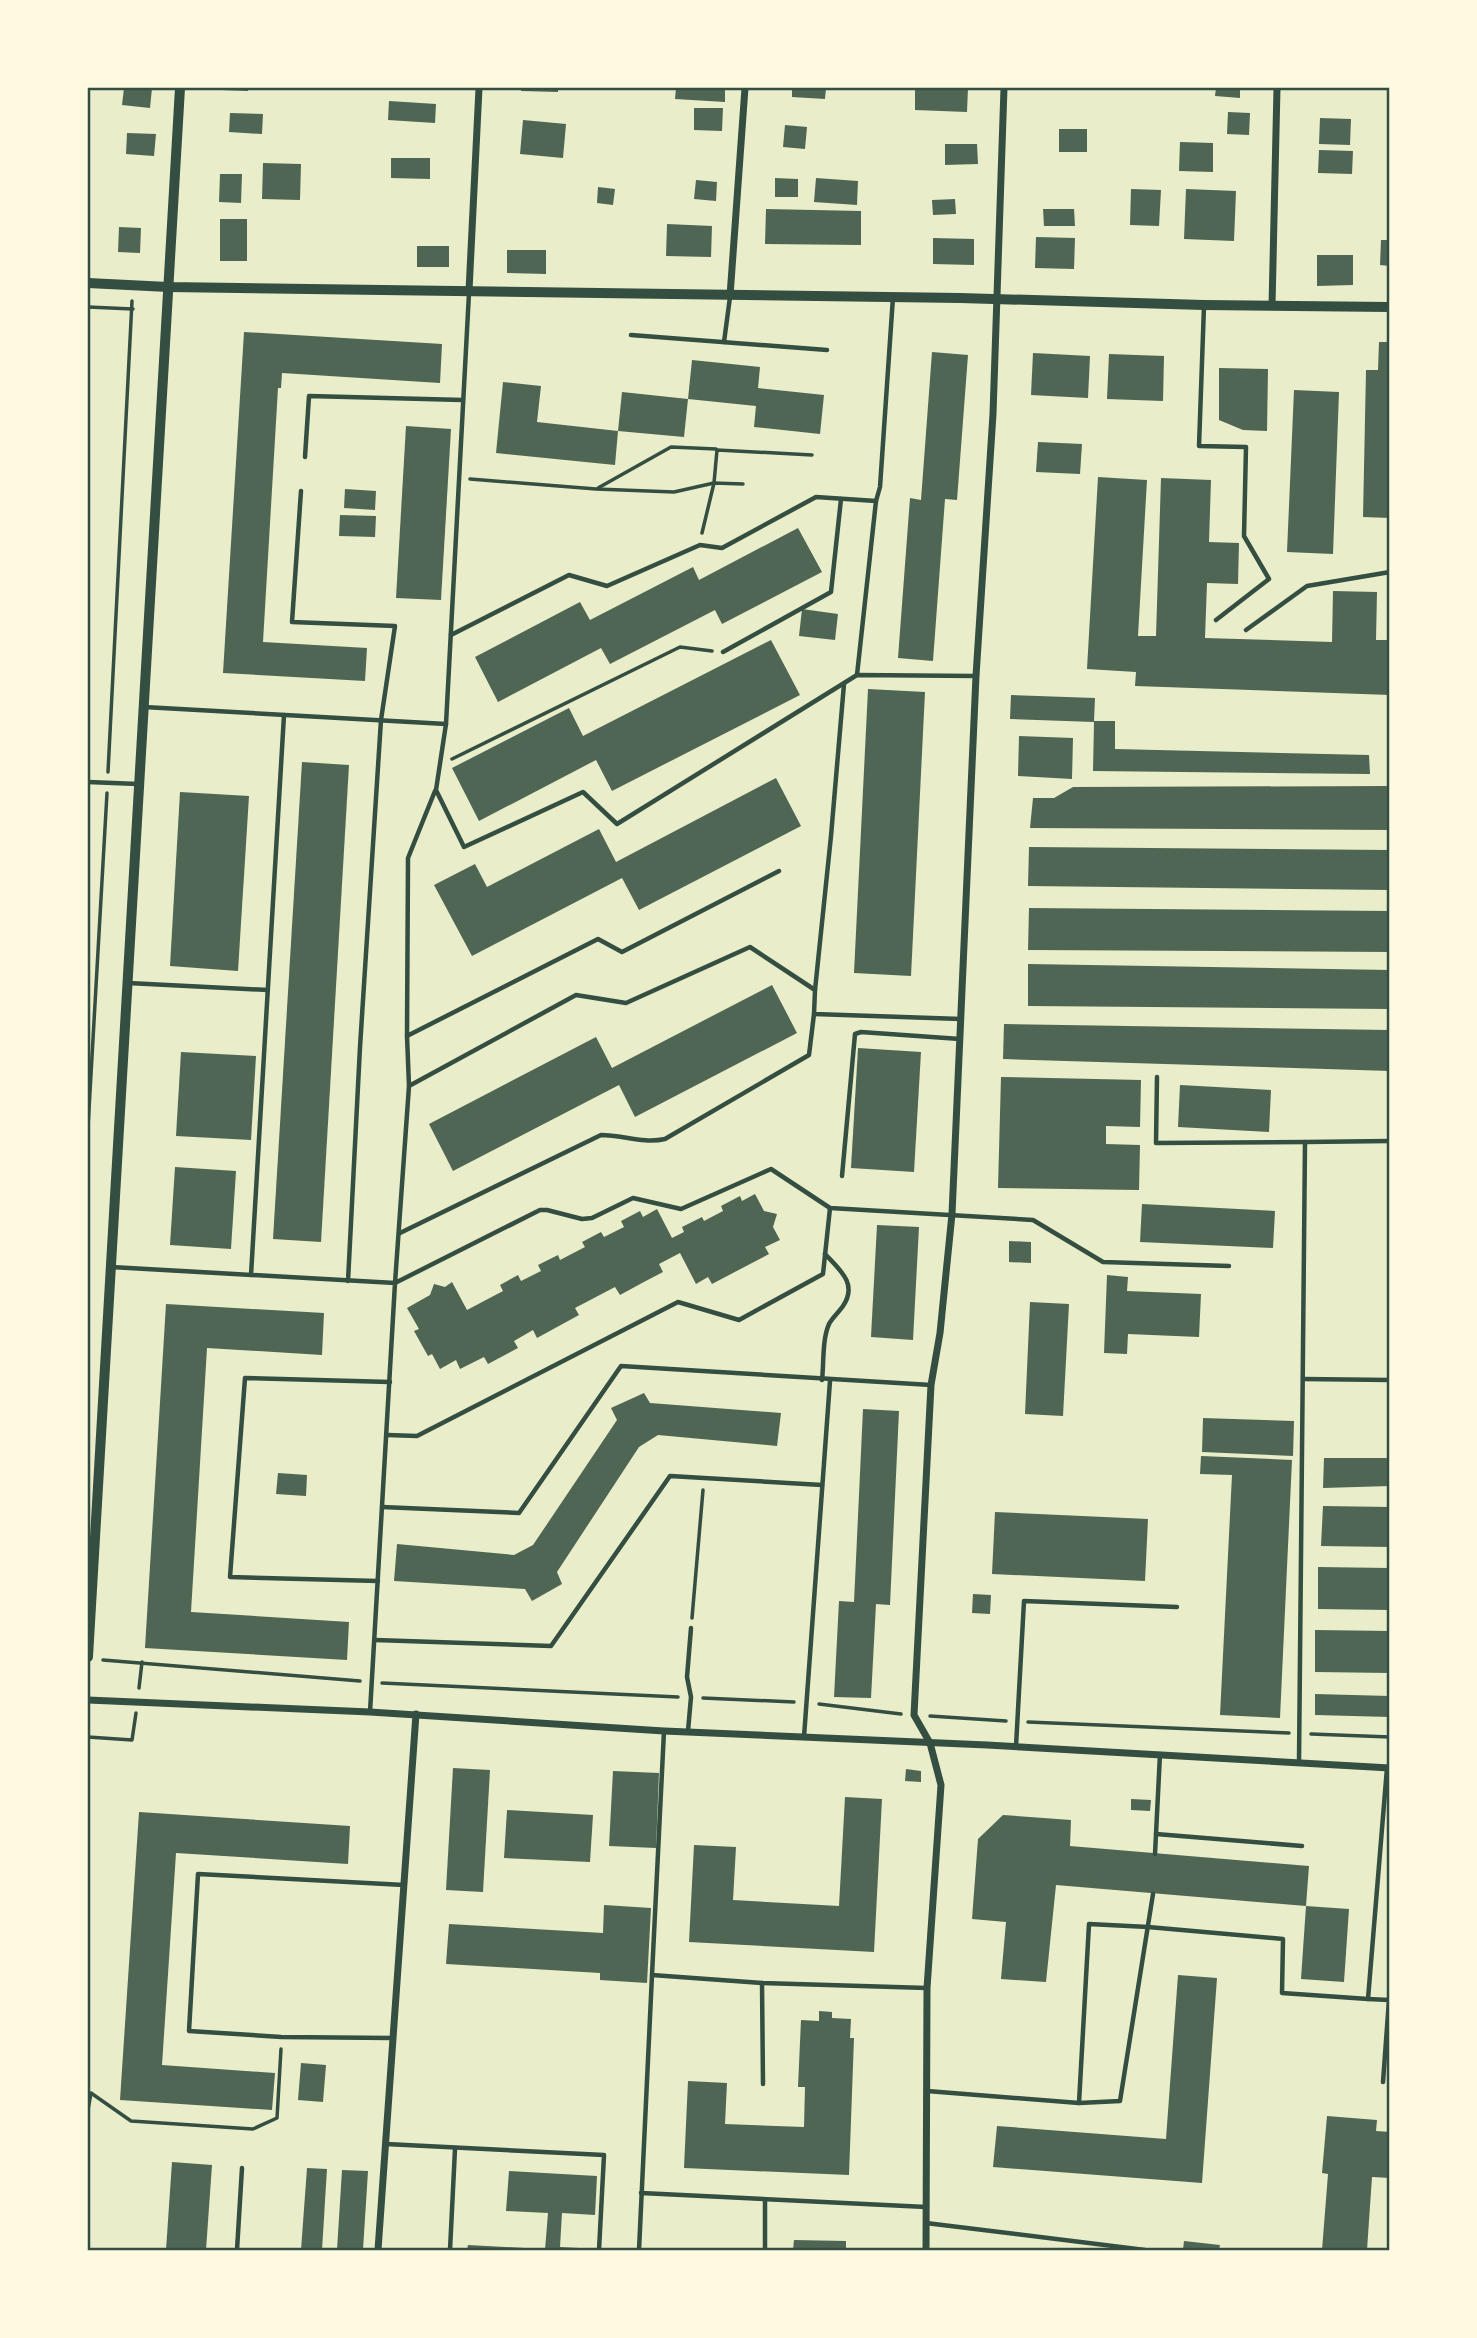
<svg xmlns="http://www.w3.org/2000/svg" width="1477" height="2338" font-family="Overpass,sans-serif">
	<style>
		.building { fill: #4f6655 }
		.lines { fill: none; stroke-linecap: round; stroke-linejoin: round }
		.path { stroke: #344e41; stroke-width: 3.5 }
		.service { stroke: #344e41; stroke-width: 4.5 }
		.minor { stroke: #344e41; stroke-width: 7 }
		.tertiary { stroke: #344e41; stroke-width: 10 }
		.neatline { fill: none; stroke: #344e41; stroke-width: 2.5 }
	</style>
	<rect width="100%" height="100%" fill="#e9edc9"/>
	<g class="building">
		<polygon points="124,88 152,88 150,108 122,105"/>
		<polygon points="221,88 248,88 248,91 221,90"/>
		<polygon points="521,88 558,88 558,92 521,91"/>
		<polygon points="676,88 725,88 725,102 675,99"/>
		<polygon points="792,88 826,88 825,99 792,97"/>
		<polygon points="915,88 968,88 967,112 915,110"/>
		<polygon points="1216,88 1240,88 1240,98 1215,96"/>
		<polygon points="389,101 436,104 435,123 388,120"/>
		<polygon points="694,108 723,108 722,131 694,130"/>
		<polygon points="1228,112 1250,113 1249,135 1227,134"/>
		<polygon points="230,113 263,114 262,134 229,132"/>
		<polygon points="1320,118 1351,119 1350,145 1319,144"/>
		<polygon points="523,120 566,124 563,158 520,154"/>
		<polygon points="785,125 807,127 805,149 783,147"/>
		<rect x="1059" y="129" width="28" height="23"/>
		<polygon points="127,133 156,134 154,156 126,154"/>
		<polygon points="1180,142 1213,143 1213,172 1179,171"/>
		<polygon points="945,144 977,144 978,164 945,165"/>
		<polygon points="1319,150 1353,151 1352,174 1318,173"/>
		<polygon points="391,158 430,158 430,179 391,178"/>
		<polygon points="263,163 301,164 300,200 262,199"/>
		<polygon points="220,174 242,174 241,203 219,202"/>
		<polygon points="775,178 798,179 798,197 775,197"/>
		<polygon points="816,178 858,181 857,205 814,202"/>
		<polygon points="696,180 717,182 716,201 694,199"/>
		<polygon points="598,187 615,189 613,205 597,203"/>
		<polygon points="1131,189 1161,190 1159,226 1130,225"/>
		<polygon points="1186,189 1236,191 1234,241 1184,239"/>
		<polygon points="955,199 956,214 933,215 932,200"/>
		<polygon points="766,209 861,211 861,245 765,244"/>
		<polygon points="1043,209 1074,209 1075,226 1044,226"/>
		<rect x="220" y="219" width="27" height="42"/>
		<polygon points="667,224 712,226 711,257 666,256"/>
		<polygon points="119,227 141,228 140,253 118,252"/>
		<polygon points="1036,237 1075,238 1074,269 1035,268"/>
		<polygon points="933,238 974,239 974,265 933,264"/>
		<polygon points="1381,240 1390,240 1390,266 1380,265"/>
		<rect x="417" y="246" width="32" height="21"/>
		<polygon points="507,250 546,250 546,274 507,273"/>
		<polygon points="1317,255 1353,255 1353,285 1317,286"/>
		<polygon points="244,332 442,344 440,383 282,373 281,388 278,388 263,642 367,648 365,681 223,673"/>
		<polygon points="1379,342 1390,342 1390,518 1363,517 1366,370 1378,370"/>
		<polygon points="932,352 968,355 957,500 945,499 933,661 898,658 910,498 921,500"/>
		<polygon points="1033,353 1090,356 1088,398 1031,395"/>
		<polygon points="1109,354 1164,356 1163,401 1107,399"/>
		<polygon points="692,360 760,367 758,388 824,395 820,434 754,427 756,406 688,399"/>
		<polygon points="1219,368 1268,369 1267,431 1243,430 1219,420"/>
		<polygon points="503,382 541,386 537,422 618,431 615,465 496,453"/>
		<polygon points="1294,390 1339,392 1333,554 1287,552"/>
		<polygon points="622,392 688,399 684,437 618,431"/>
		<polygon points="406,426 451,429 441,600 396,598"/>
		<polygon points="1038,442 1082,444 1080,474 1036,472"/>
		<polygon points="1098,477 1147,480 1138,636 1156,636 1161,478 1211,480 1209,542 1239,543 1238,584 1207,583 1205,638 1332,642 1333,591 1377,592 1376,640 1390,640 1390,695 1135,686 1136,672 1087,669"/>
		<polygon points="345,489 376,491 375,510 344,508"/>
		<polygon points="340,515 376,516 375,537 339,536"/>
		<polygon points="798,528 822,572 722,624 715,610 610,664 601,648 498,702 475,657 580,602 590,620 693,567 699,580"/>
		<polygon points="802,609 838,614 835,640 799,636"/>
		<polygon points="771,640 800,695 612,791 596,760 479,821 452,768 569,708 583,736"/>
		<polygon points="868,689 925,692 911,976 854,973"/>
		<polygon points="1011,695 1095,698 1094,721 1115,721 1115,749 1369,755 1370,774 1093,771 1094,722 1010,719"/>
		<polygon points="1019,736 1073,738 1072,779 1018,776"/>
		<polygon points="302,762 349,765 321,1242 273,1239"/>
		<polygon points="776,778 801,826 639,910 622,878 472,956 434,885 475,864 487,887 599,829 616,862"/>
		<polygon points="1390,786 1390,830 1030,828 1033,798 1054,798 1073,787"/>
		<polygon points="180,792 249,796 238,971 170,966"/>
		<polygon points="1029,847 1390,850 1390,890 1028,886"/>
		<polygon points="1029,908 1390,911 1390,952 1028,950"/>
		<polygon points="1028,964 1390,970 1390,1009 1028,1006"/>
		<polygon points="772,985 797,1033 635,1117 619,1085 453,1171 429,1124 596,1037 612,1068"/>
		<polygon points="1004,1024 1390,1030 1390,1071 1003,1059"/>
		<polygon points="858,1048 921,1052 914,1172 851,1168"/>
		<polygon points="181,1052 256,1056 251,1140 176,1136"/>
		<polygon points="1001,1077 1141,1080 1140,1127 1106,1126 1106,1144 1140,1145 1139,1190 998,1188"/>
		<polygon points="1180,1085 1271,1090 1269,1132 1178,1127"/>
		<polygon points="175,1167 236,1171 231,1249 170,1245"/>
		<polygon points="755,1194 764,1211 777,1214 773,1227 780,1240 765,1247 769,1254 712,1284 708,1277 696,1284 680,1253 659,1264 663,1272 642,1283 620,1295 615,1287 575,1308 579,1315 537,1338 533,1330 514,1341 518,1348 488,1364 484,1357 460,1369 456,1360 440,1369 432,1354 428,1356 414,1331 419,1329 407,1308 430,1295 434,1284 445,1287 452,1282 467,1310 503,1291 500,1285 518,1275 521,1281 541,1271 538,1265 558,1255 560,1260 585,1247 582,1242 601,1232 604,1237 624,1227 621,1221 640,1211 643,1217 657,1209 672,1238 684,1232 682,1227 702,1217 704,1221 723,1211 721,1206 740,1196 742,1201"/>
		<polygon points="1142,1204 1275,1211 1273,1248 1140,1242"/>
		<polygon points="877,1225 919,1227 913,1340 871,1337"/>
		<polygon points="1009,1241 1031,1242 1031,1263 1009,1262"/>
		<polygon points="1107,1275 1128,1277 1127,1291 1201,1294 1199,1337 1128,1334 1127,1354 1104,1353"/>
		<polygon points="1030,1302 1069,1304 1063,1416 1025,1414"/>
		<polygon points="166,1304 324,1313 322,1355 207,1348 191,1612 349,1622 347,1660 145,1648"/>
		<polygon points="644,1393 650,1403 781,1413 777,1446 658,1435 639,1447 557,1572 562,1584 532,1601 525,1589 394,1581 397,1544 514,1555 533,1545 617,1420 611,1408"/>
		<polygon points="863,1409 899,1411 890,1605 876,1604 871,1698 834,1697 839,1601 854,1602"/>
		<polygon points="1203,1418 1294,1421 1293,1456 1202,1452"/>
		<polygon points="1201,1456 1292,1460 1280,1718 1220,1715 1232,1475 1200,1474"/>
		<polygon points="1324,1458 1390,1458 1390,1486 1323,1488"/>
		<polygon points="278,1473 307,1475 306,1496 276,1494"/>
		<polygon points="1323,1506 1390,1507 1390,1547 1321,1546"/>
		<polygon points="995,1512 1148,1519 1145,1581 992,1574"/>
		<polygon points="1318,1567 1390,1568 1390,1610 1318,1609"/>
		<polygon points="973,1594 991,1595 990,1614 972,1613"/>
		<polygon points="1315,1630 1390,1631 1390,1673 1315,1672"/>
		<polygon points="1315,1694 1390,1696 1390,1717 1315,1715"/>
		<polygon points="453,1768 490,1770 483,1892 446,1890"/>
		<polygon points="906,1769 921,1771 921,1782 905,1781"/>
		<polygon points="613,1771 659,1773 656,1848 609,1846"/>
		<polygon points="845,1797 882,1799 874,1952 689,1942 694,1845 736,1847 733,1900 839,1906"/>
		<polygon points="1131,1799 1151,1800 1150,1811 1131,1810"/>
		<polygon points="507,1810 593,1815 590,1862 504,1858"/>
		<polygon points="139,1812 350,1826 348,1864 176,1853 162,2065 275,2073 272,2110 120,2100"/>
		<polygon points="1003,1815 1071,1820 1070,1846 1309,1866 1306,1906 1056,1885 1046,1982 1001,1979 1006,1922 972,1919 978,1839"/>
		<polygon points="604,1905 651,1908 647,1983 600,1980 600,1973 446,1964 449,1924 603,1933"/>
		<polygon points="1306,1906 1349,1909 1344,1982 1301,1979"/>
		<polygon points="1178,1975 1217,1978 1202,2183 993,2167 997,2126 1166,2139"/>
		<polygon points="819,2011 832,2012 832,2018 851,2019 850,2038 854,2038 849,2175 684,2168 688,2081 727,2083 725,2124 804,2127 805,2087 798,2087 801,2020 819,2021"/>
		<polygon points="301,2063 326,2065 323,2102 298,2100"/>
		<polygon points="1327,2116 1377,2120 1376,2131 1390,2132 1390,2178 1372,2177 1367,2250 1322,2250 1328,2174 1322,2173"/>
		<polygon points="172,2162 212,2165 206,2250 166,2250"/>
		<polygon points="307,2168 327,2169 322,2250 301,2250"/>
		<polygon points="342,2170 368,2171 363,2250 337,2250"/>
		<polygon points="509,2171 597,2176 595,2215 562,2213 560,2247 579,2248 579,2250 545,2250 548,2213 506,2211"/>
		<polygon points="794,2240 846,2241 846,2250 793,2250"/>
		<polygon points="1184,2241 1220,2245 1219,2250 1183,2250"/>
		<polygon points="468,2245 525,2248 525,2250 467,2250"/>
	</g>
	<g class="lines">
		<g class="path">
			<polyline points="88,307 133,309"/>
			<polyline points="470,479 596,489 674,492 714,483 743,484"/>
			<polyline points="598,488 671,447 716,449"/>
			<polyline points="702,533 714,483 717,450 812,455"/>
			<polyline points="452,759 680,647 712,651"/>
			<polyline points="108,772 132,301"/>
			<polyline points="88,1127 107,793"/>
			<polyline points="692,1618 703,1490"/>
			<polyline points="103,1660 360,1681"/>
			<polyline points="382,1683 678,1697"/>
			<polyline points="139,1688 142,1662"/>
			<polyline points="703,1698 794,1702"/>
			<polyline points="819,1704 901,1714"/>
			<polyline points="930,1716 1006,1721"/>
			<polyline points="1028,1722 1289,1733"/>
			<polyline points="1311,1734 1390,1737"/>
			<polyline points="88,1737 132,1740 136,1713"/>
			<polyline points="88,2110 91,2093 131,2121 253,2129 277,2118 281,2049"/>
		</g>
		<g class="service">
			<polyline points="1204,306 1199,446 1246,447 1244,536 1269,579 1216,620"/>
			<polyline points="631,335 827,350"/>
			<polyline points="724,342 730,297"/>
			<polyline points="305,457 309,396 463,400"/>
			<polyline points="301,491 292,622 395,626 381,720 360,1047 348,1281"/>
			<polyline points="1246,630 1307,586 1390,572"/>
			<polyline points="451,635 569,575 607,586 700,545 722,548 816,497 876,501"/>
			<polyline points="723,652 831,592 841,499"/>
			<polyline points="857,675 876,501 880,487 893,297"/>
			<polyline points="144,707 446,724 469,293"/>
			<polyline points="446,724 436,790 464,847 583,792 617,824 857,675 976,676"/>
			<polyline points="88,782 138,784"/>
			<polyline points="435,791 408,858 407,1036 598,939 622,952 779,871"/>
			<polyline points="128,983 268,990"/>
			<polyline points="815,990 831,836 844,684"/>
			<polyline points="961,1019 814,1014 815,990 750,947 626,1003 576,995 409,1086 395,1283 540,1210 547,1210 582,1219 592,1218 633,1198 681,1209 771,1169 830,1208 1033,1220 1103,1262 1229,1266"/>
			<polyline points="407,1036 409,1086"/>
			<polyline points="1157,1077 1156,1143 1305,1142"/>
			<polyline points="842,1176 855,1034 861,1032 960,1039"/>
			<path d="M 400,1233 L 601,1135 C 623,1135 643,1144 665,1139 L 809,1055 L 814,1014"/>
			<polyline points="111,1267 395,1283 370,1712"/>
			<polyline points="251,1275 284,715"/>
			<polyline points="1303,1379 1390,1380"/>
			<path d="M 822,1380 C 824,1363 822,1340 829,1324 C 832,1318 839,1312 843,1306 C 858,1284 840,1270 825,1254"/>
			<polyline points="387,1435 417,1436 678,1302 739,1320 823,1274 830,1208"/>
			<polyline points="382,1507 519,1513 621,1366 931,1385"/>
			<polyline points="378,1581 230,1577 245,1378 390,1382"/>
			<polyline points="375,1640 551,1646 670,1476 822,1485"/>
			<polyline points="688,1731 691,1697 687,1677 691,1628"/>
			<polyline points="804,1737 830,1381"/>
			<polyline points="1016,1746 1024,1601 1177,1607"/>
			<polyline points="1299,1762 1305,1142 1390,1141"/>
			<polyline points="1156,1834 1302,1846"/>
			<polyline points="1155,1854 1160,1754"/>
			<polyline points="652,1975 664,1731"/>
			<polyline points="762,1983 763,2084"/>
			<polyline points="1368,1999 1389,2000 1383,2082"/>
			<polyline points="392,2038 281,2037 189,2031 198,1874 404,1885"/>
			<polyline points="927,2091 1079,2103 1120,2101 1153,1894"/>
			<polyline points="1079,2103 1089,1924 1148,1927 1283,1939 1282,1993 1368,1999 1387,1768"/>
			<polyline points="386,2144 604,2155 599,2250"/>
			<polyline points="641,2193 926,2207"/>
			<polyline points="765,2200 765,2250"/>
			<polyline points="926,2223 1145,2250"/>
			<polyline points="237,2250 242,2168"/>
			<polyline points="450,2250 455,2149"/>
			<polyline points="639,2250 652,1975 762,1983 927,1988"/>
		</g>
		<g class="minor">
			<polyline points="469,291 479,88"/>
			<polyline points="730,296 745,88"/>
			<polyline points="1272,306 1277,88"/>
			<polyline points="88,1700 370,1712 664,1731 987,1745 1390,1768"/>
			<polyline points="378,2250 416,1714"/>
			<polyline points="926,2250 927,1988 941,1785 930,1743 914,1715 931,1385 940,1333 952,1214 976,676 993,414 1004,88"/>
		</g>
		<g class="tertiary">
			<polyline points="88,283 168,287 960,298 1204,305 1390,307"/>
			<polyline points="88,1657 180,88"/>
		</g>
	</g>
	<rect width="1477" height="2338" fill="none" stroke="#fefae0" stroke-width="178"/>
	<rect x="89" y="89" width="1299" height="2160" class="neatline"/>
</svg>
